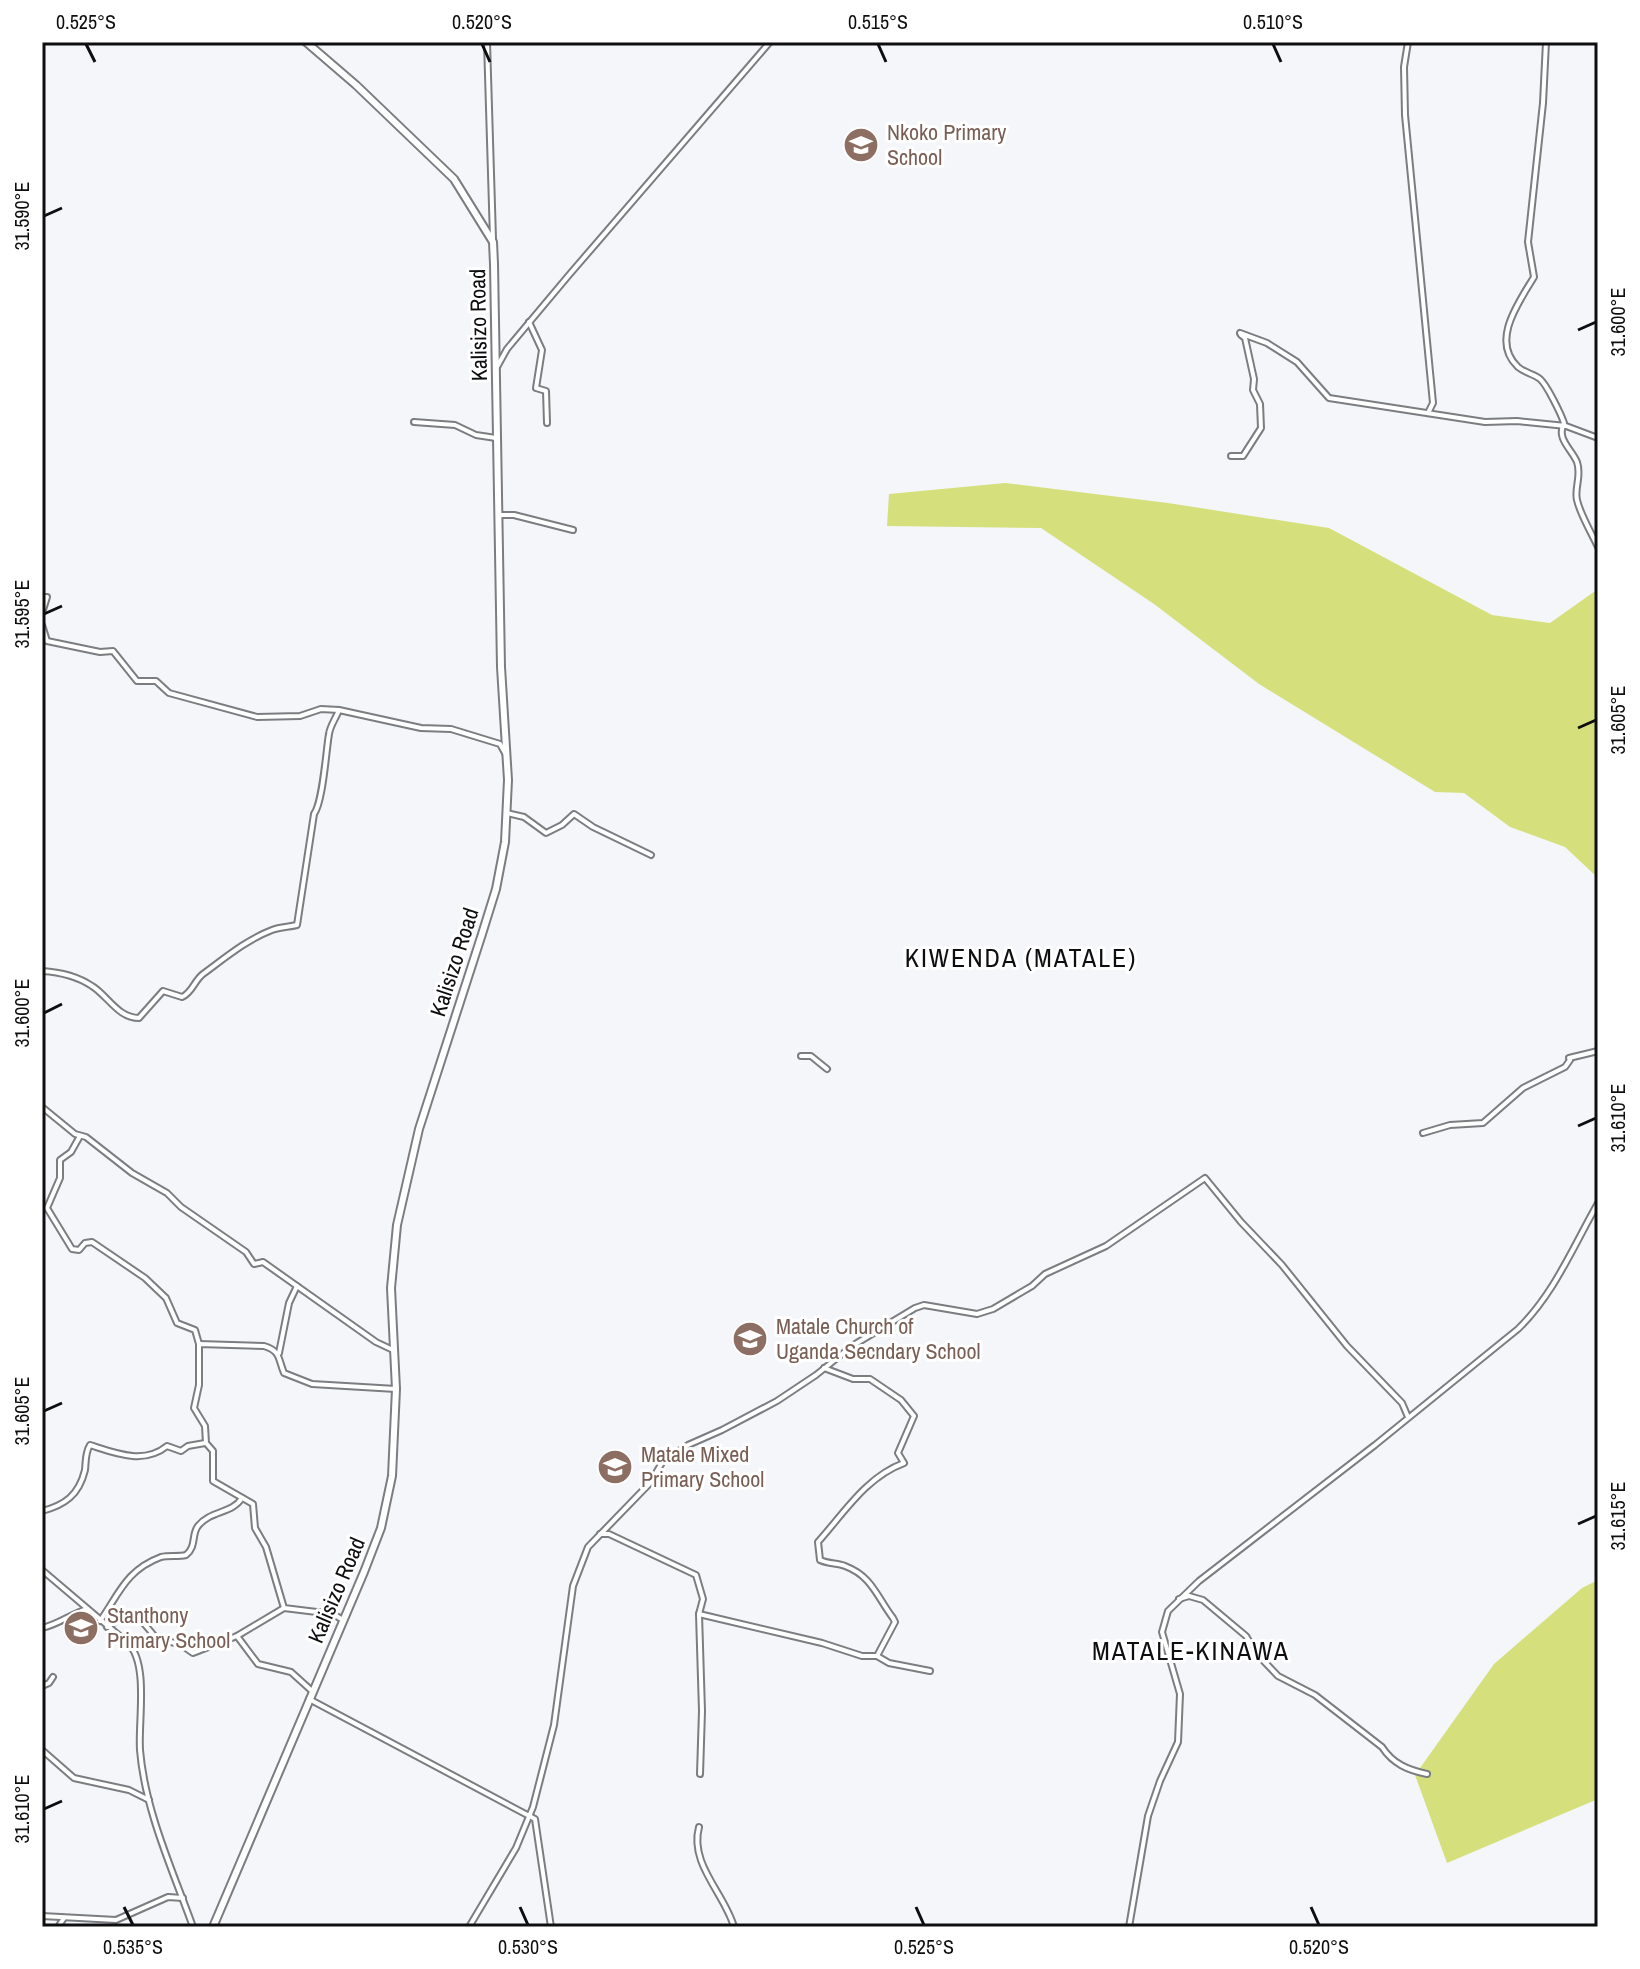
<svg xmlns="http://www.w3.org/2000/svg" width="1640" height="1969" font-family="'Archivo Narrow',sans-serif">
	<style>
		.green { fill: #d5e07d }
		.lines { fill: none; stroke-linecap: round; stroke-linejoin: round }
		.street-casing { stroke: #7b7d81; stroke-width: 8 }
		.secondary-casing { stroke: #7b7d81; stroke-width: 10 }
		.street { stroke: #fff; stroke-width: 4 }
		.secondary { stroke: #fff; stroke-width: 6 }
		.ticks { fill: none; stroke: #0e0e10; stroke-width: 3 }
		.labels { text-anchor: middle; stroke-width: 6; stroke-linejoin: round; paint-order: stroke }
		.education-label { font-size: 22px; fill: #785e54; stroke: #fff; text-anchor: start }
		.street-label { font-size: 22px; fill: #0e0e10; stroke: #fff }
		.quarter-label { font-size: 26px; letter-spacing: 2px; fill: #0e0e10; stroke: #fff }
		.neatline { fill: none; stroke: #0e0e10; stroke-width: 3 }
		.ticks-label { font-size: 20px; text-anchor: middle; fill: #0e0e10 }
	</style>
	<rect width="100%" height="100%" fill="#f4f6fa"/>
	<g class="green">
		<polygon points="1005,483 1168,503 1329,528 1492,615 1550,623 1598,589 1598,878 1565,847 1510,827 1464,793 1435,792 1259,684 1154,604 1041,528 887,526 889,494"/>
		<polygon points="1598,1580 1598,1799 1447,1863 1415,1775 1494,1664 1582,1588"/>
	</g>
	<g class="lines">
		<defs>
			<g id="street">
				<polyline points="487,42 493,239"/>
				<polyline points="1408,42 1404,67 1405,115 1433,403 1428,413"/>
				<path d="M 1546,42 L 1543,103 L 1528,242 L 1534,277 C 1519,302 1490,341 1518,367 C 1525,373 1534,374 1540,379 C 1547,385 1561,414 1564,423 C 1556,439 1571,448 1577,462 C 1582,476 1574,488 1577,500 C 1580,514 1592,534 1598,547"/>
				<polyline points="529,322 542,350 536,388 546,391 547,423"/>
				<polyline points="1240,333 1267,343 1297,362 1329,398 1485,422 1517,421 1566,426 1598,438"/>
				<polyline points="497,367 507,349 569,275 770,42"/>
				<polyline points="414,422 455,425 476,435 496,438"/>
				<polyline points="1231,456 1243,456 1261,428 1260,404 1253,390 1254,379 1245,338 1241,335"/>
				<polyline points="500,515 514,515 573,530"/>
				<polyline points="42,597 47,597 42,613"/>
				<polyline points="42,625 47,641 100,652 113,651 137,681 156,681 169,693 257,717 300,716 321,709 339,710 421,728 451,729 500,744 505,753"/>
				<polyline points="507,813 524,817 546,833 562,825 574,814 593,827 651,855"/>
				<path d="M 42,971 C 59,972 77,976 92,986 C 108,996 118,1018 139,1018 L 163,991 L 182,997 C 192,993 194,981 203,974 C 225,958 246,940 272,930 C 280,927 289,927 297,925 L 314,814 C 323,802 326,751 329,734 C 330,726 336,718 339,710"/>
				<polyline points="801,1056 811,1056 827,1069"/>
				<polyline points="1569,1058 1598,1051"/>
				<polyline points="42,1107 75,1134 86,1137 132,1173 167,1193 181,1207 246,1252 254,1264 263,1262 376,1342 393,1350"/>
				<polyline points="1423,1133 1450,1125 1483,1123 1523,1088 1565,1067 1570,1060"/>
				<polyline points="80,1136 71,1152 60,1160 60,1178 47,1208 72,1249 79,1250 85,1243 92,1242 145,1278 166,1298 177,1323 195,1330 199,1344"/>
				<polyline points="279,1353 289,1303 297,1286"/>
				<path d="M 824,1368 L 853,1379 L 870,1379 L 901,1400 L 914,1416 L 898,1453 L 904,1463 C 866,1477 844,1513 818,1542 L 820,1560 C 829,1564 837,1563 845,1566 C 872,1576 877,1597 893,1618 L 895,1622 L 877,1656 L 889,1663 L 930,1671"/>
				<path d="M 42,1511 C 65,1505 79,1495 85,1470 C 86,1461 85,1453 90,1445 C 115,1453 144,1465 167,1446 L 181,1451 L 188,1446 L 205,1443"/>
				<polyline points="600,1534 609,1534 696,1575 703,1599 699,1614 702,1711 700,1774"/>
				<path d="M 42,1570 L 128,1643 C 149,1664 138,1721 140,1750 C 145,1811 173,1871 193,1927"/>
				<path d="M 1179,1599 L 1189,1596 L 1203,1600 L 1246,1636 L 1257,1654 L 1278,1676 L 1315,1695 L 1382,1747 C 1393,1764 1408,1770 1427,1774"/>
				<polyline points="284,1608 237,1636 258,1664 291,1672 312,1691"/>
				<polyline points="699,1614 822,1643 862,1656 877,1656"/>
				<path d="M 343,1620 L 333,1614 L 284,1608 L 266,1547 L 255,1528 L 253,1504 L 213,1481 L 213,1451 L 206,1443 L 205,1426 L 194,1408 L 199,1385 L 199,1344 L 264,1346 C 281,1351 278,1359 284,1373 L 312,1384 L 396,1389"/>
				<path d="M 100,1621 C 119,1594 126,1570 161,1557 C 169,1555 178,1557 186,1555 C 197,1546 191,1535 198,1526 C 211,1510 232,1514 242,1498"/>
				<polyline points="107,1627 129,1613 136,1614 157,1639 180,1644 193,1653 237,1636"/>
				<path d="M 42,1628 C 59,1624 71,1614 87,1609"/>
				<polyline points="42,1686 49,1683 53,1677"/>
				<polyline points="309,1699 535,1819 551,1927"/>
				<polyline points="42,1750 74,1778 129,1790 149,1800"/>
				<path d="M 699,1827 C 689,1864 725,1894 734,1927"/>
				<polyline points="42,1916 116,1920 168,1897 183,1898"/>
				<polyline points="58,1927 64,1918"/>
				<polyline points="469,1927 516,1848 533,1807 554,1725 573,1586 588,1547 650,1483 663,1461 688,1445 722,1430 777,1401 816,1375 852,1346 915,1308 924,1305 977,1314 993,1309 1032,1286 1045,1274 1106,1246 1205,1178 1241,1222 1282,1265 1347,1346 1402,1403 1408,1417"/>
				<path d="M 1129,1927 L 1148,1816 L 1160,1781 L 1178,1742 L 1180,1694 L 1162,1632 L 1168,1611 L 1199,1581 L 1375,1445 L 1518,1329 C 1554,1294 1573,1247 1598,1203"/>
			</g>
			<polyline id="secondary" points="213,1927 364,1572 381,1528 392,1476 396,1389 391,1288 397,1225 419,1129 482,934 496,889 505,842 508,780 501,667 494,264 493,242 454,179 356,85 306,42"/>
		</defs>
		<use href="#street" class="street-casing"/>
		<use href="#secondary" class="secondary-casing"/>
		<use href="#street" class="street"/>
		<use href="#secondary" class="secondary"/>
	</g>
	<path class="ticks" d="M 86,44 L 95,62M 482,44 L 490,62M 878,44 L 886,62M 1273,44 L 1281,62M 44,216 L 62,208M 1578,330 L 1596,322M 44,614 L 62,606M 1578,728 L 1596,720M 44,1013 L 62,1004M 1578,1126 L 1596,1118M 44,1411 L 62,1403M 1578,1524 L 1596,1516M 44,1809 L 62,1801M 124,1907 L 133,1925M 520,1907 L 528,1925M 916,1907 L 924,1925M 1311,1907 L 1319,1925"/>
	<defs>
		<symbol id="school-disc" viewBox="-11 -11 22 22"><circle r="9.5" fill="#8d6e63" stroke="#fff"/><path d="M0-5L7-2L0 1L-7-2ZM-4 1L0 2.5L4 1V4Q0 6-4 4Z" fill="#fff"/></symbol>
	</defs>
	<g fill-rule="evenodd">
		<use href="#school-disc" x="841" y="125" width="40" height="40"/>
		<use href="#school-disc" x="730" y="1319" width="40" height="40"/>
		<use href="#school-disc" x="595" y="1447" width="40" height="40"/>
		<use href="#school-disc" x="61" y="1608" width="40" height="40"/>
	</g>
	<g class="labels">
		<g class="education-label">
			<text x="887" y="140">Nkoko Primary<tspan x="887" dy="25">School</tspan></text>
			<text x="776" y="1334">Matale Church of<tspan x="776" dy="25">Uganda Secndary School</tspan></text>
			<text x="641" y="1462">Matale Mixed<tspan x="641" dy="25">Primary School</tspan></text>
			<text x="107" y="1623">Stanthony<tspan x="107" dy="25">Primary School</tspan></text>
		</g>
		<g class="street-label">
			<text transform="translate(478 325) rotate(-91)" y="8">Kalisizo Road</text>
			<text transform="translate(454 962) rotate(-72)" y="8">Kalisizo Road</text>
			<text transform="translate(336 1590) rotate(-67)" y="8">Kalisizo Road</text>
		</g>
		<g class="quarter-label">
			<text x="1021" y="967">KIWENDA (MATALE)</text>
			<text x="1191" y="1660">MATALE-KINAWA</text>
		</g>
	</g>
	<rect width="1640" height="1969" fill="none" stroke="#ffffff" stroke-width="88"/>
	<rect x="44" y="44" width="1552" height="1881" class="neatline"/>
	<g class="ticks-label">
		<text x="86" y="29">0.525°S</text>
		<text x="482" y="29">0.520°S</text>
		<text x="878" y="29">0.515°S</text>
		<text x="1273" y="29">0.510°S</text>
		<text transform="translate(22 216) rotate(-90)" y="7">31.590°E</text>
		<text transform="translate(1618 322) rotate(-90)" y="7">31.600°E</text>
		<text transform="translate(22 614) rotate(-90)" y="7">31.595°E</text>
		<text transform="translate(1618 720) rotate(-90)" y="7">31.605°E</text>
		<text transform="translate(22 1013) rotate(-90)" y="7">31.600°E</text>
		<text transform="translate(1618 1118) rotate(-90)" y="7">31.610°E</text>
		<text transform="translate(22 1411) rotate(-90)" y="7">31.605°E</text>
		<text transform="translate(1618 1516) rotate(-90)" y="7">31.615°E</text>
		<text transform="translate(22 1809) rotate(-90)" y="7">31.610°E</text>
		<text x="133" y="1954">0.535°S</text>
		<text x="528" y="1954">0.530°S</text>
		<text x="924" y="1954">0.525°S</text>
		<text x="1319" y="1954">0.520°S</text>
	</g>
</svg>
